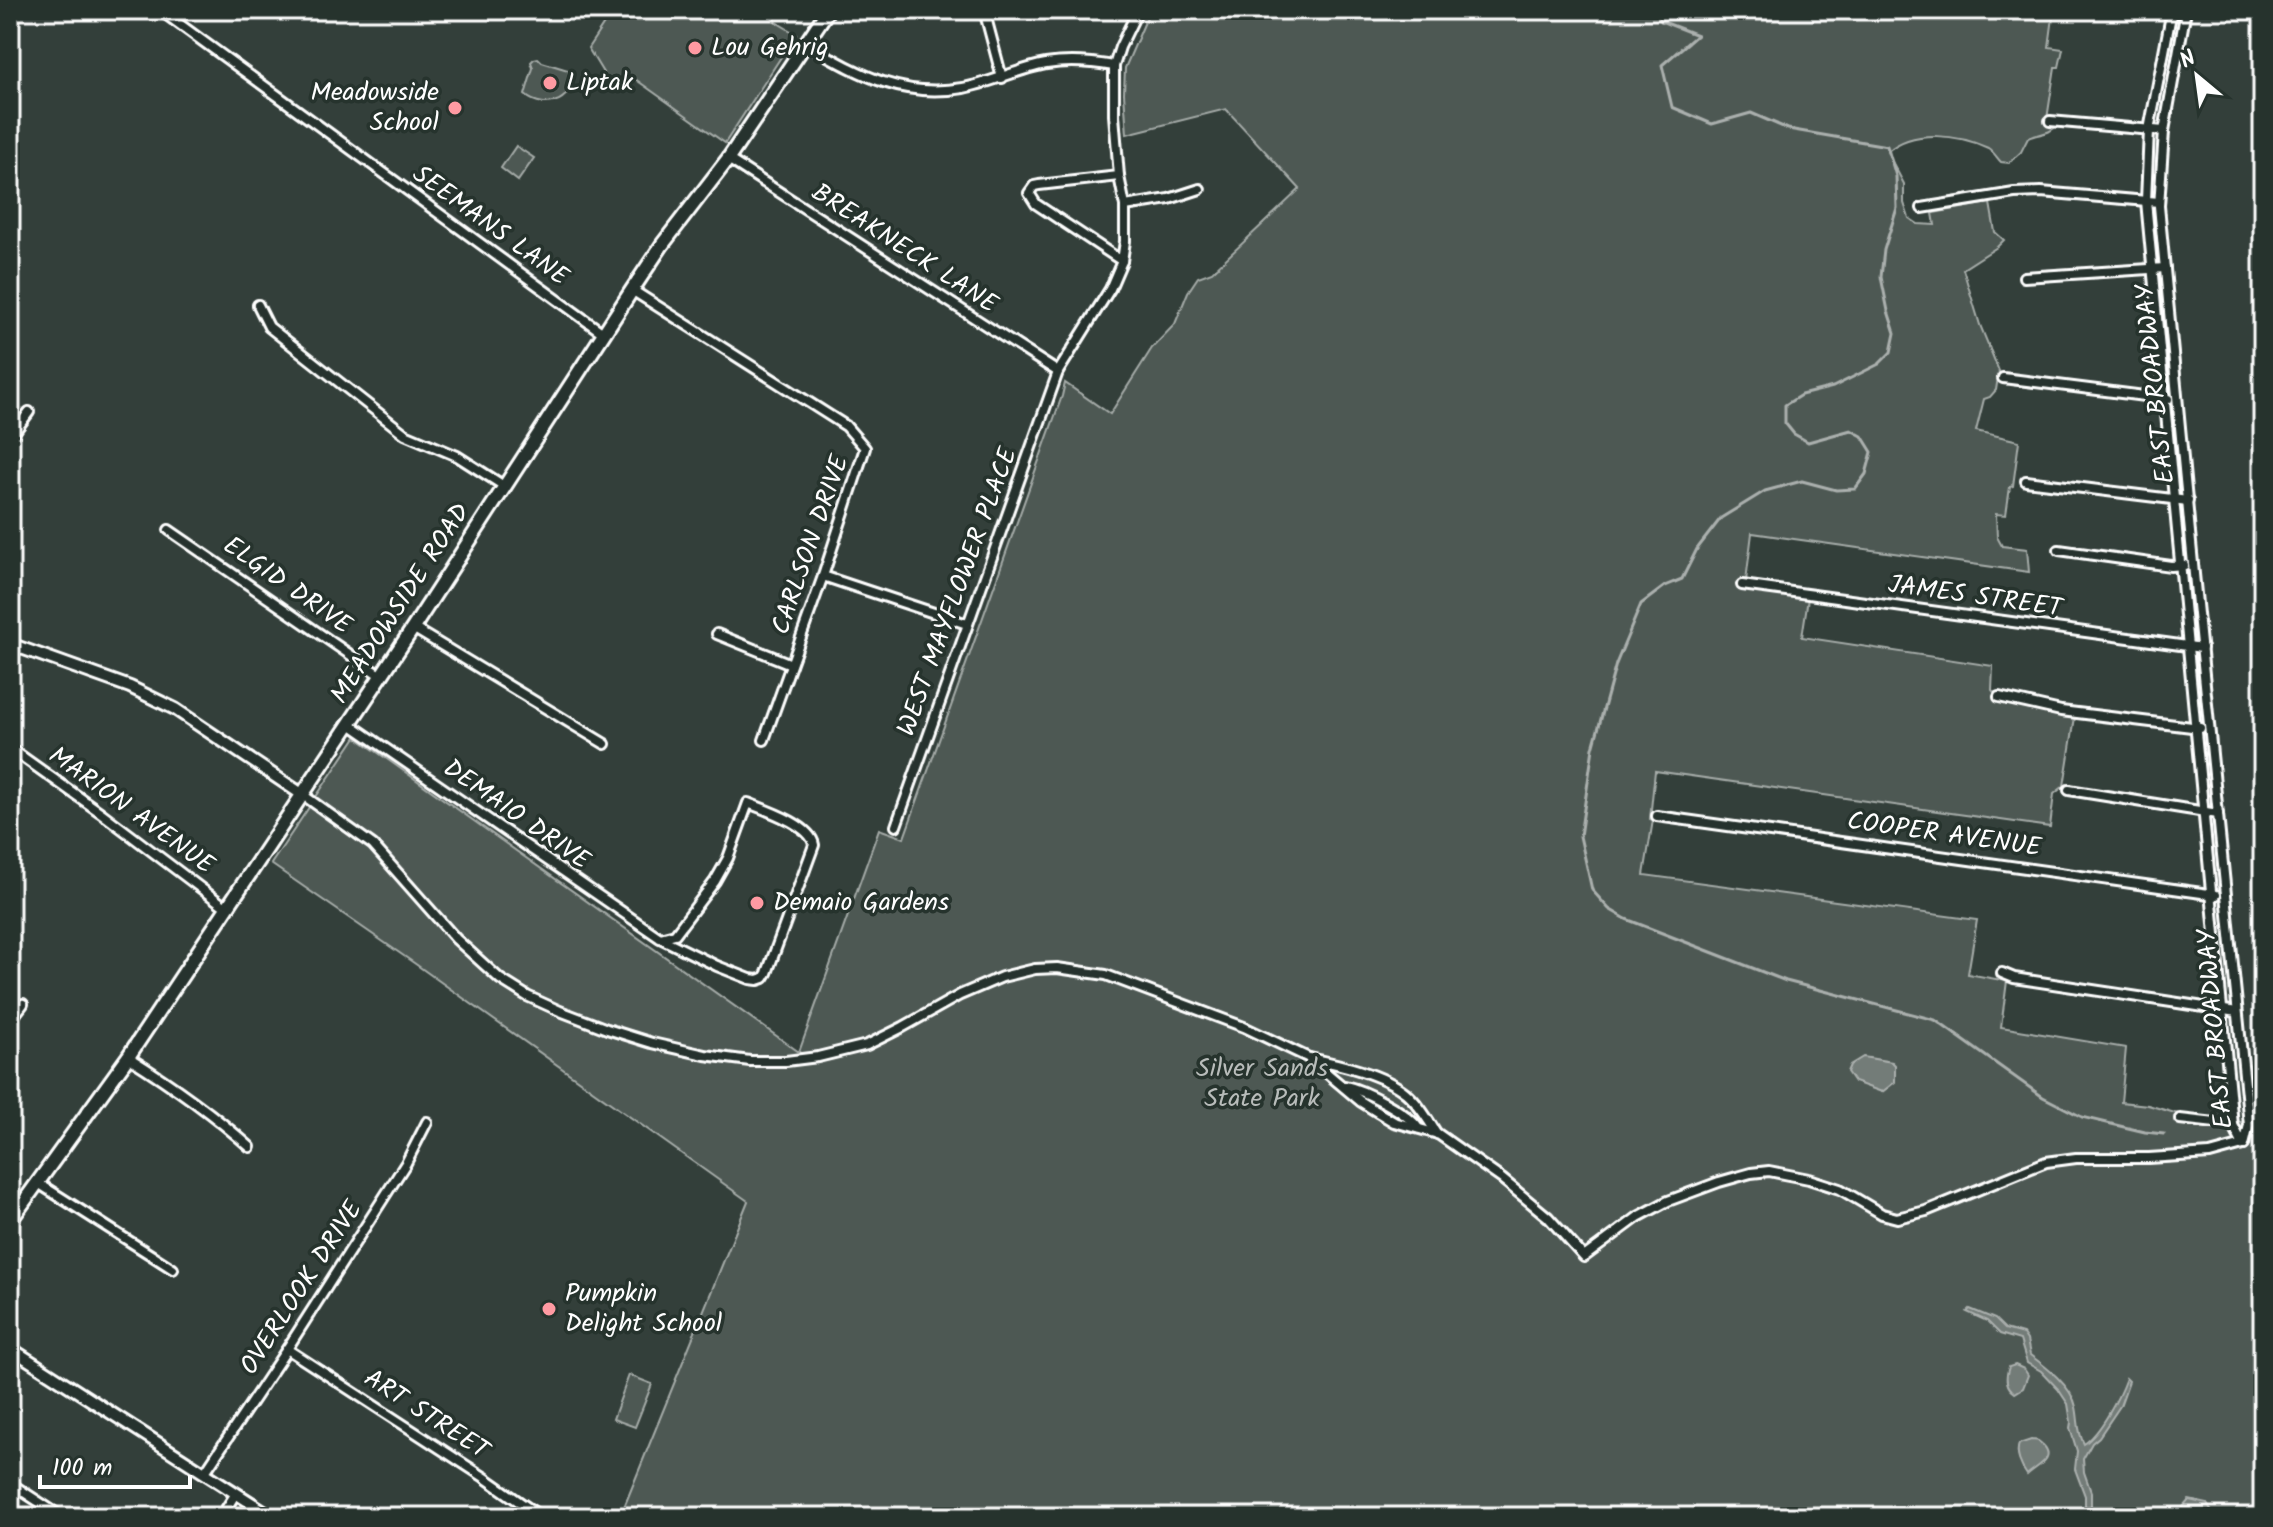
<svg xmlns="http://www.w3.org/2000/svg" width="2273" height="1527" font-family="Kalam,sans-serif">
  <rect width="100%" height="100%" fill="#333f3a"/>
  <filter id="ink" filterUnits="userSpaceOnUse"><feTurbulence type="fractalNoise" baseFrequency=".0125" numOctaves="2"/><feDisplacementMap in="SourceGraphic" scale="16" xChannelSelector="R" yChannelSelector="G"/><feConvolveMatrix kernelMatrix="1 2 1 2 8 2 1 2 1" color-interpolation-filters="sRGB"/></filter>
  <g filter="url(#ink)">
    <g fill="#4d5853" stroke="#a6aca9" stroke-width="2">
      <path d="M613 10H766L776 22 796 34 725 143 628 74 613 89 588 48Z"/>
      <path d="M1150 10H2054L2049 47 2063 49 2059 67H2055L2047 119 2057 125C2050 135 2038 133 2028 138L2021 152 2009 163 2001 162C1997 158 1993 151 1988 148 1960 135 1913 128 1887 152L1904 184V203L1909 218 1918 224 1935 225 1933 213 1990 203 1995 232 2004 240 1997 247 1963 269 1980 325 1999 371 1996 390 1990 397 1984 399 1976 431 2019 441 2013 486 2010 487 2006 515 1996 514 1997 537 2002 546 2027 549 2029 572 1752 533 1745 589 1808 598 1802 637 1993 666 1992 690 2002 702 2075 717 2064 786 2054 794 2050 827 1655 771 1650 819 1653 820 1644 875 1977 920 1968 974 2007 981 2001 1027 2126 1048 2121 1102 2148 1105 2175 1113 2263 1125V1517H620L748 1201 414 963 271 864 356 737 799 1052 879 829 904 838 1062 396 1065 383 1110 414 1152 348 1175 324 1188 292 1198 277 1212 272 1300 189 1226 109 1127 134 1124 93 1125 68Z"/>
      <path d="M538 58 542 62 568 70C580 99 546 113 525 95L533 68 531 62 534 59Z"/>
      <path d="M516 146 534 158 518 181 501 168Z"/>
      <path d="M629 1375 652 1384 635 1427 613 1419Z"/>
    </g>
    <g fill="#737b78" stroke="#abb0ae" stroke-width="2">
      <path d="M1863 1057 1892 1062 1895 1065V1082L1882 1092 1854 1082 1847 1072 1850 1065Z"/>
      <path d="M1970 1309 1995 1319 2005 1329 2023 1334 2027 1340 2030 1355C2045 1366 2072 1386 2076 1407 2079 1421 2077 1431 2084 1444 2101 1433 2119 1397 2126 1378L2129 1381 2120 1406 2099 1437 2092 1443 2083 1459 2084 1472 2091 1492V1506L2098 1517H2089L2085 1507V1496L2075 1469 2077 1451 2070 1428 2071 1422 2068 1404 2058 1389 2041 1371 2027 1363 2020 1340 2000 1334 1987 1321 1967 1312Z"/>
      <path d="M2015 1365 2024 1369 2028 1375 2023 1388 2015 1393C2005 1386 2005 1377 2009 1367Z"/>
      <path d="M2031 1440C2040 1441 2037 1440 2043 1445 2057 1459 2036 1466 2027 1475 2021 1467 2015 1454 2019 1444Z"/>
      <path d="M2189 1500 2207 1504 2215 1517H2182L2183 1507Z"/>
    </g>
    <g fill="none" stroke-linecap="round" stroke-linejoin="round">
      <path stroke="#abb0ae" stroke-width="3" d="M1657 10 1661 21 1697 35 1662 65 1672 107 1712 124 1751 113 1788 129 1887 146 1896 176 1897 208 1884 250 1881 277 1888 311 1895 333 1891 352 1879 364 1833 387 1801 395 1785 405V423L1794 434 1808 442 1851 430 1862 436 1872 452 1866 474 1855 489 1836 490 1802 481 1765 491 1721 518 1697 549 1682 579 1665 586 1641 604 1616 664 1593 748 1580 836 1592 890 1609 909 1626 919 1786 981 1935 1020 2043 1097 2082 1117 2145 1132 2164 1134"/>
      <defs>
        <g id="minor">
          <path d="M160 10 603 333"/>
          <path d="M984 10 1002 78"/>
          <path d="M2157 10 2176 13"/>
          <path d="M2172 10 2149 130 2146 201 2233 1125 2243 1145"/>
          <path d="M2186 10 2164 131 2159 206 2193 564 2249 1125 2244 1145"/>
          <path d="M806 44C858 73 900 99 963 88 991 83 1018 69 1046 64 1069 60 1092 62 1114 66"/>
          <path d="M2050 121 2164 131"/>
          <path d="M728 159 1058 372"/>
          <path d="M1119 176 1039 185 1034 186 1029 193 1036 204 1122 261"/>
          <path d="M1125 206 1169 199 1200 189"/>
          <path d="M1922 208 2014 193 2041 192 2159 202"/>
          <path d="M2024 277 2165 268"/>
          <path d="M632 290 846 426 865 448 823 576 764 740"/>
          <path d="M258 305 269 327 405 434 457 456 504 486"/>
          <path d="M2003 378 2168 399"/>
          <path d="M10 438 29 412"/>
          <path d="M2026 481 2188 501"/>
          <path d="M169 530 381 676"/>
          <path d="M2059 550 2171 566 2184 565"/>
          <path d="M823 576 967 624"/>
          <path d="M1742 585 2202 648"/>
          <path d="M413 628 605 744"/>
          <path d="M717 634 791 664"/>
          <path d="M1999 697 2061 711 2200 728"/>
          <path d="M350 724 660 938 717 966 750 979 758 980 764 978 767 973 814 845C811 825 766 810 748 803L728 858 715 881 675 934 660 938"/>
          <path d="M10 748 100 812 227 908"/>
          <path d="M2069 790 2218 814"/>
          <path d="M303 795 373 845 456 939 500 979 527 996 560 1011 607 1029 652 1043 705 1055 750 1061H786L818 1057 867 1045 903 1027 960 995 1002 977 1035 969 1057 968 1106 975 1244 1027 1309 1058 1360 1101 1379 1113 1394 1122 1438 1134 1502 1179 1548 1217 1584 1257 1638 1217 1668 1201 1719 1182 1751 1173 1769 1171 1809 1179 1840 1189 1882 1214 1897 1218 1926 1211 2046 1162 2076 1158H2149L2210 1154 2243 1145"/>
          <path d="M1657 816 2216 895"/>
          <path d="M896 826 1058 372 1110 289 1122 261 1125 241V206L1119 176 1114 115V66L1120 47 1138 10"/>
          <path d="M2002 973 2014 978 2237 1012"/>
          <path d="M10 1021 23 1004"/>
          <path d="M128 1057C171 1084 212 1113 250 1147"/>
          <path d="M1310 1058C1339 1064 1383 1074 1406 1093 1419 1104 1428 1120 1437 1134"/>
          <path d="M1345 1086C1364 1090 1407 1112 1418 1128"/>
          <path d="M2180 1119 2233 1125"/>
          <path d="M38 1183 173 1269"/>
          <path d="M287 1349 484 1477 541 1517"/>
          <path d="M205 1472 287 1349 406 1163 427 1122"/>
          <path d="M10 1483 62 1517"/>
          <path d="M221 1517 236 1493"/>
        </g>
        <g id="tertiary">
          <path d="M10 644 130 687 175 709 303 795"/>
          <path d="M10 1348 273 1517"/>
        </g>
        <path id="secondary" d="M10 1221 128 1057 413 628 632 290 662 245 728 159 828 10"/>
      </defs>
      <use href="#minor" stroke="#fff" stroke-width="14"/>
      <use href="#tertiary" stroke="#fff" stroke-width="16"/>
      <use href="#secondary" stroke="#fff" stroke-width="18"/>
      <use href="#minor" stroke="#26332d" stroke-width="8"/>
      <use href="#tertiary" stroke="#26332d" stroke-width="10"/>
      <use href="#secondary" stroke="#26332d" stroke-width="12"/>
    </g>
  </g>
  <g fill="#ff9aa2" stroke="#26332d" stroke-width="3">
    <circle cx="695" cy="48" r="8"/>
    <circle cx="550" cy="83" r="8"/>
    <circle cx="455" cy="108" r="8"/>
    <circle cx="757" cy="903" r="8"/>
    <circle cx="549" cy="1309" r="8"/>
  </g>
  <g text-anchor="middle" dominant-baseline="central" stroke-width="7" stroke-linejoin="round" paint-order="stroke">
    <g font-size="26" fill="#fff" stroke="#26332d" text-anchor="start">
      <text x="711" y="48">Lou Gehrig</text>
      <text x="566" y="83">Liptak</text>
      <text x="439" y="93" text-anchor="end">Meadowside<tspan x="439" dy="30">School</tspan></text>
      <text x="773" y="903">Demaio Gardens</text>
      <text x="565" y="1294">Pumpkin<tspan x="565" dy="30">Delight School</tspan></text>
    </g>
    <g font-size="26" fill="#fff" stroke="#26332d">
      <text transform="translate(490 226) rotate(36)">SEEMANS LANE</text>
      <text transform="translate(904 249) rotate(33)">BREAKNECK LANE</text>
      <text transform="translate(2156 384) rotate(-96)">EAST BROADWAY</text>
      <text transform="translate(811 545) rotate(-71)">CARLSON DRIVE</text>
      <text transform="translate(287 586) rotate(35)">ELGID DRIVE</text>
      <text transform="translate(958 592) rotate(-70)">WEST MAYFLOWER PLACE</text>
      <text transform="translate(1975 597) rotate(8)">JAMES STREET</text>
      <text transform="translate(401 604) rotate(-57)">MEADOWSIDE ROAD</text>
      <text transform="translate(131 811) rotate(36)">MARION AVENUE</text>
      <text transform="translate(516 815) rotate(35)">DEMAIO DRIVE</text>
      <text transform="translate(1944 835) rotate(8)">COOPER AVENUE</text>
      <text transform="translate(2216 1029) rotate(-95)">EAST BROADWAY</text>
      <text transform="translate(302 1288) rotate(-57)">OVERLOOK DRIVE</text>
      <text transform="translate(426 1415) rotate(33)">ART STREET</text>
    </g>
    <g font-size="26" fill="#b8bcba" stroke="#26332d">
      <text x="1262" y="1069">Silver Sands<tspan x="1262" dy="30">State Park</tspan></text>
    </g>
  </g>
  <rect width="2273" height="1527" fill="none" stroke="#26332d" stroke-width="40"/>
  <rect x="20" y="20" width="2233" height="1487" fill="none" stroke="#fff" stroke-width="3" filter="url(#ink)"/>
  <g transform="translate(2197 76) rotate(331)" stroke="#26332d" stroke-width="6" paint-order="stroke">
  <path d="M0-6L14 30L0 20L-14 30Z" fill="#ffffff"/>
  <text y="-12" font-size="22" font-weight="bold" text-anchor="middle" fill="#ffffff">N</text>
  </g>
  <path d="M40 1475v12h150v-12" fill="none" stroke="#ffffff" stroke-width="4"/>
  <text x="52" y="1475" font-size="24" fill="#ffffff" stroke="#26332d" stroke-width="6" paint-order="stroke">100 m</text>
</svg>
